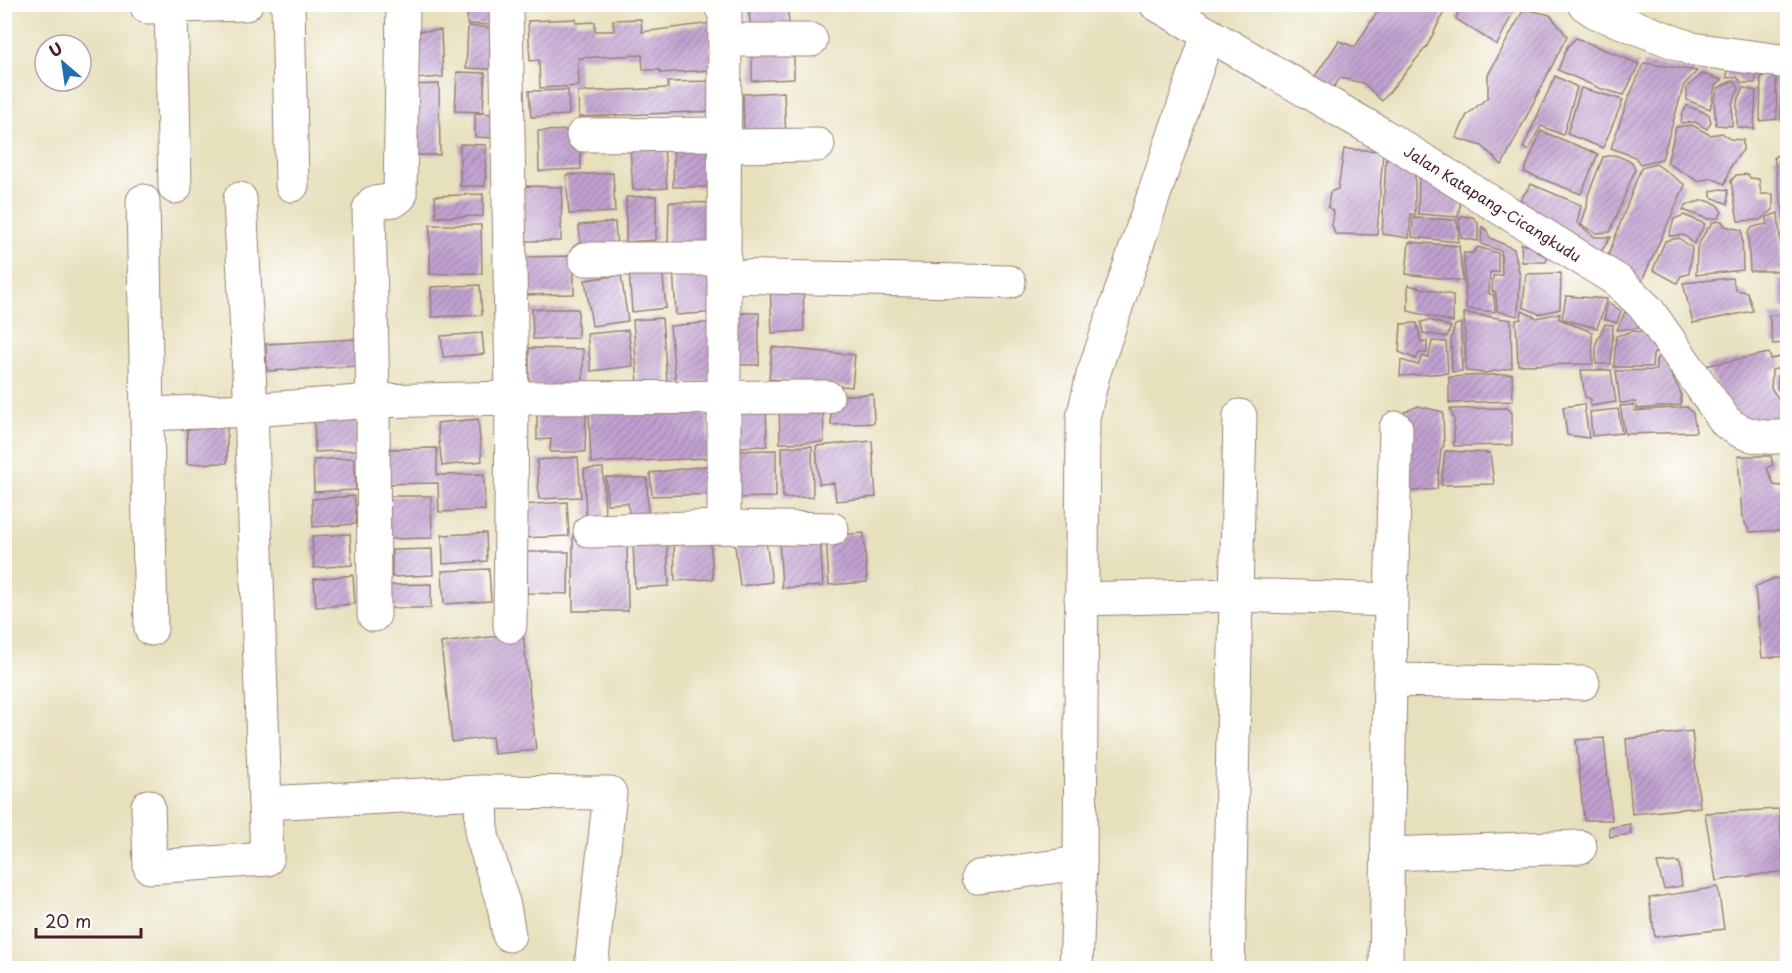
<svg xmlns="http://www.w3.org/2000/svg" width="1792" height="973" font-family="'Playpen Sans',sans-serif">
  <defs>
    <pattern id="building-hatch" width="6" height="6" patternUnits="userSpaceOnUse" patternTransform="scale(1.5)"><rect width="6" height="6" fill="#c1a1d0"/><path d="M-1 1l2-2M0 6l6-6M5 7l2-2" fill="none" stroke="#9f83a9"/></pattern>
  </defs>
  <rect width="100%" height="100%" fill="#fff"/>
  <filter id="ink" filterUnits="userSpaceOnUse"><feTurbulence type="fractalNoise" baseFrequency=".0167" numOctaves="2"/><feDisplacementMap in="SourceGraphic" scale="12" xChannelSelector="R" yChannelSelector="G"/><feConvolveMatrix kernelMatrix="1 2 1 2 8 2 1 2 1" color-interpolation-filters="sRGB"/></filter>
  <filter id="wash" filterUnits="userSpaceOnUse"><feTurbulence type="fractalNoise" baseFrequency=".008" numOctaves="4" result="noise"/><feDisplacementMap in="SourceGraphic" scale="24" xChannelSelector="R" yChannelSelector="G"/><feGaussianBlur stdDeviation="1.35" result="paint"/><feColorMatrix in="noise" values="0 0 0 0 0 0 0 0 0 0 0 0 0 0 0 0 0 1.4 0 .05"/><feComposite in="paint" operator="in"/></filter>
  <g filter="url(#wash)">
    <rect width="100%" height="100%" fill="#e7e0bd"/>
    <g id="blocks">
      <g fill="url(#building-hatch)">
        <path d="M468 4H494V25L467 24Z"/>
        <path d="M748 4H787L790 33 752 36Z"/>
        <path d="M1382 4H1448L1427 46 1382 101 1363 83 1340 78 1331 91 1313 79 1339 41 1355 47Z"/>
        <path d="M1460 4H1517L1497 45 1456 19Z"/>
        <path d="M1524 9 1550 15 1567 36 1502 165 1482 146 1456 138 1467 115 1488 97V75Z"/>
        <path d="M576 19V23L595 22V31H614L613 20 641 19 642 32 711 23 712 70 660 73V70H643L642 55 578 58 579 86 540 88 539 60 530 61 528 21Z"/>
        <path d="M468 26 492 28 490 69 466 68Z"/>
        <path d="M441 30 443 77 411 79 409 32Z"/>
        <path d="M1576 38 1639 64 1624 95 1599 88 1558 70 1567 47Z"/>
        <path d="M752 46H794V79L752 81Z"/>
        <path d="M1644 63 1697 71 1684 85 1662 159 1640 164 1635 157 1611 148 1628 99Z"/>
        <path d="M1727 69H1758L1755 83H1742L1737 77 1727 78Z"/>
        <path d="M457 72 485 73 483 112 455 111Z"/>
        <path d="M1702 74 1722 80 1715 86 1710 109 1687 100V87Z"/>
        <path d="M1770 75 1776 79 1777 119 1760 121 1761 77Z"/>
        <path d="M1555 76 1577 87 1563 135 1541 126 1528 150 1523 148Z"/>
        <path d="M1781 76 1788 77V120H1780Z"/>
        <path d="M1734 80 1739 89 1732 104V126L1716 125 1714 100 1718 88Z"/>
        <path d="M715 81 716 111 579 117 578 92 668 88V82Z"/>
        <path d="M439 84 440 155H410L409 85Z"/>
        <path d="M1581 88 1623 100 1603 148 1567 134Z"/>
        <path d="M1744 88 1756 91 1754 129 1737 127V102Z"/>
        <path d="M568 90 569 115 531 117 529 91Z"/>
        <path d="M784 92 786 138 744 140 743 94Z"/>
        <path d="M1687 106 1709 114 1711 122 1707 129 1695 122 1681 123 1682 114Z"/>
        <path d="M475 113 496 114V138L475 137Z"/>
        <path d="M1692 125 1710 135 1722 133 1730 139 1743 140V150L1732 164 1725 184 1711 178 1698 181 1667 163 1676 127Z"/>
        <path d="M580 130 581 169 539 171 538 131Z"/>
        <path d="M1541 131 1598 154 1581 194 1524 172Z"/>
        <path d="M460 144 486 145 485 186H460Z"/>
        <path d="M674 145 712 146V187H673Z"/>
        <path d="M664 146 667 188 633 190 630 148Z"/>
        <path d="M1344 149 1383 151 1377 235 1335 234 1332 225 1334 212 1328 207 1330 192 1338 189Z"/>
        <path d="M1788 150V231H1786L1774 157Z"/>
        <path d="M1615 155 1632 162 1635 170 1610 232 1596 233 1581 225 1587 207 1588 195 1603 157Z"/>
        <path d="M1386 158 1415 172V215L1411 214 1409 238 1382 234Z"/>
        <path d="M1656 164 1685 185 1641 283 1607 259 1641 168Z"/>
        <path d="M613 173 615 212 569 214 566 175Z"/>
        <path d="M1419 174 1461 200 1458 217 1418 214Z"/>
        <path d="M1748 174 1750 178 1759 179 1761 194H1773V210L1760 220 1738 221 1731 181 1736 175Z"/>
        <path d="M1531 184 1581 205 1577 223 1595 237H1611L1598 256 1520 200Z"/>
        <path d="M523 186 562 187 561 241H522Z"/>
        <path d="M1721 189 1728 190V204L1711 197V191Z"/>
        <path d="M483 194V216L436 217 435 196Z"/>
        <path d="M656 196V240L626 242V197Z"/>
        <path d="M1704 200 1717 204 1722 212 1718 218 1708 219 1683 210 1686 205Z"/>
        <path d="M669 202 714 203 713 244 668 243Z"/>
        <path d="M1778 213 1783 271H1750L1748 232 1753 227 1767 224V217Z"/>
        <path d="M1684 215 1705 224 1694 244 1684 235 1669 236 1674 219Z"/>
        <path d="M1462 216 1473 217 1478 223V241L1461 238 1459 220Z"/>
        <path d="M1413 218 1456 220 1459 230 1458 242 1412 237Z"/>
        <path d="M1722 221 1725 226 1742 230 1743 270 1696 275 1697 248 1704 234 1713 222Z"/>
        <path d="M615 222 617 251 581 254 579 225Z"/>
        <path d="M430 225H481L482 273 430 274Z"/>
        <path d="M1482 227 1486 229 1490 238 1514 249 1520 276 1518 316 1497 311 1496 293 1492 291 1493 276 1502 275 1501 251 1481 244Z"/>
        <path d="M1679 238 1692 248 1689 274 1681 276 1677 283 1653 270 1665 241Z"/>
        <path d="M1409 242 1459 246 1463 281 1406 274Z"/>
        <path d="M1521 244 1535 247 1537 252 1548 257 1546 262H1522Z"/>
        <path d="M1478 247 1498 253V272H1490L1489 294 1494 295 1495 312 1466 309 1464 253H1473Z"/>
        <path d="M574 256V294L522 295 521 257Z"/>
        <path d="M714 265 717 312 676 315 673 269Z"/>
        <path d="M662 268 666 308 632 312 629 271Z"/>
        <path d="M1561 273 1560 309 1539 314 1523 307 1526 274Z"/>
        <path d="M621 275 628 321 592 326 585 280Z"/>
        <path d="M1732 278 1736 290 1747 292 1753 311 1693 323 1683 283Z"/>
        <path d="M1788 278V310L1782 308 1778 280Z"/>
        <path d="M803 283 804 331 772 333 770 285Z"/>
        <path d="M480 285 482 315 432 317 431 287Z"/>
        <path d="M1408 285 1453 295V322L1408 311Z"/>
        <path d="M1566 296 1607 299 1597 328 1562 319Z"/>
        <path d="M1608 302 1621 311 1617 323 1604 319Z"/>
        <path d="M532 309H578V338L533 339Z"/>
        <path d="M1522 311 1537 318 1560 313 1559 319 1592 332 1593 364 1518 365 1516 324V320L1521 319Z"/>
        <path d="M1625 312 1640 322 1639 328 1617 330Z"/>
        <rect x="735" y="313" width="24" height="52"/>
        <path d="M1464 313 1511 320 1512 368 1485 373 1466 371Z"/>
        <path d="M1769 315H1785L1788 343 1773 344Z"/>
        <path d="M662 318 667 382 638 384 633 320Z"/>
        <path d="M1430 320 1451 327 1447 337 1423 333 1421 322Z"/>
        <path d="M714 322 720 381 676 385 670 326Z"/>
        <path d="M1417 323 1421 342 1427 341V353H1419L1416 359 1399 352 1401 324Z"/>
        <path d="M1461 323 1462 371 1452 372 1451 338 1455 325Z"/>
        <path d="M1605 324 1613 325 1611 364H1596V343Z"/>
        <path d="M628 330 633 366 591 371 587 334Z"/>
        <path d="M1633 331 1652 333 1660 347 1653 355 1652 367H1614L1616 336Z"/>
        <path d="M482 333 484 354 443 357 441 336Z"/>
        <path d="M357 339 358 366 267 371 266 344Z"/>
        <path d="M1432 341 1446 342 1448 373 1400 376 1401 360 1418 365 1422 357H1429Z"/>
        <path d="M772 347 855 355 852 387 769 379Z"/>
        <path d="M529 348 583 349V387L529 386Z"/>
        <path d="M1769 353 1771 359 1780 357 1781 368 1772 370 1771 388 1785 408 1787 422 1740 423 1705 366Z"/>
        <path d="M1660 354 1681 393V405L1637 409 1636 402 1620 403 1616 371 1656 370V360Z"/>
        <path d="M1581 370H1611L1616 402 1590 406 1591 399 1585 397Z"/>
        <path d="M1512 374 1513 401 1449 403V377Z"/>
        <path d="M1788 374V401L1777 388 1778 375Z"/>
        <path d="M873 394 874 423 831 425V396Z"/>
        <path d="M823 401 824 442 780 443 779 402Z"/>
        <path d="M766 402 767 446 736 447 735 403Z"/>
        <path d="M1584 404 1589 438 1567 435 1563 407Z"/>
        <path d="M1634 405V411L1687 407 1693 413 1696 432 1625 434 1620 406Z"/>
        <path d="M1418 406 1443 412 1444 446 1441 449 1437 489 1403 492 1402 413Z"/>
        <path d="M1508 408 1512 413V445L1454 446V420L1450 409Z"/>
        <path d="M356 409 357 450 315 452 314 411Z"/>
        <path d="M1618 409 1622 433 1592 436 1590 412Z"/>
        <path d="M537 412 586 413 585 452H550L551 439 537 440Z"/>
        <path d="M589 412 707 413 709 458 591 463Z"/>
        <path d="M478 419 482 461 442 466 437 423Z"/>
        <path d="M187 422H227V463L187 464Z"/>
        <path d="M872 441 876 497 836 501 834 483 819 484 816 446Z"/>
        <path d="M812 446 813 497 783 498 782 447Z"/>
        <path d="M437 448V475L484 474 485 510 439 512 438 483 383 484V449Z"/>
        <path d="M776 450V497L732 498 731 451Z"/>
        <path d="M1445 451 1490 453 1494 484 1441 485Z"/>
        <path d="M1738 456H1771L1773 465 1767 468 1774 485 1788 487 1784 530 1750 532 1742 517Z"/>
        <path d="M578 457 581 497 539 499 537 460Z"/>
        <path d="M354 458 356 490 314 492 313 460Z"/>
        <path d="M712 465 714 494 652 496 650 473Z"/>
        <path d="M603 468 605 516 586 517 584 469Z"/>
        <path d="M606 477 647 478 648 514H629L628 503 607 504Z"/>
        <path d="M354 496 356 524 313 527 312 499Z"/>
        <path d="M387 496H431L432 538 387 539Z"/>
        <path d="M567 502 569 536 521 538 520 505Z"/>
        <path d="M486 533 487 561 443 564 442 535Z"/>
        <path d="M864 533 867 582 829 585 826 536Z"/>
        <path d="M350 534 352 565 314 568 312 536Z"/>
        <path d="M765 534 772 582 740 586 734 538Z"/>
        <path d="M820 534 823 586 782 588 779 537Z"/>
        <path d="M573 535H627L628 611H573Z"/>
        <path d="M710 537 713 579 675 581 674 540Z"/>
        <path d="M667 541 669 586 635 588 633 542Z"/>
        <path d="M432 549 433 575 392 577V550Z"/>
        <path d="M527 552H569L568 594 527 593Z"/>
        <path d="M489 569 491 601 444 604 442 571Z"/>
        <path d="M353 575 355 604 316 607 314 579Z"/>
        <path d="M1774 578 1788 581V656L1762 658 1755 587Z"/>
        <path d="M431 584V608H387V585Z"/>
        <path d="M523 633 536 750 494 754 492 737 452 742 441 643Z"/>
        <path d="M1692 731 1700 807 1632 814 1626 739Z"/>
        <path d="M1604 738 1612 820H1584L1576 740Z"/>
        <path d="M1779 809 1784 871 1716 881 1705 813Z"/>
        <path d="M1630 824 1631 834 1610 837 1609 828Z"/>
        <path d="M1679 862 1682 886 1664 889 1657 863Z"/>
        <path d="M1718 887 1724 929 1655 937 1649 898Z"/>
      </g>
    </g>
  </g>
  <g filter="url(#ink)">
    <use href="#blocks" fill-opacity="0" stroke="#988074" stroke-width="1.5"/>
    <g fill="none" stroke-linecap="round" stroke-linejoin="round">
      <defs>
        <g id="minor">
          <path d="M147 4V7L246 4"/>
          <path d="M288 4 292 185"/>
          <path d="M403 4 400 196 395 200 373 203 369 209 373 401 512 398 827 397"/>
          <path d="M506 4 512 398 510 626"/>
          <path d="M720 4 725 14 724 259"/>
          <path d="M1156 4 1381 134 1618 281 1647 309 1726 422C1745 437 1764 439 1788 436"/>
          <path d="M1584 4 1596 12 1692 49 1788 62"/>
          <path d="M171 7 175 187"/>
          <path d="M725 40H811"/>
          <path d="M583 135 725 134"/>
          <path d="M725 146 818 145"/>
          <path d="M143 201 151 629"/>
          <path d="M585 259H724V527"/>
          <path d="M724 276 1009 282"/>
          <path d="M147 414 251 410 240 199"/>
          <path d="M590 531 724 527 832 529"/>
          <path d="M1081 599 1236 595 1391 600 1396 428"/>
          <path d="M374 615 373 401 251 410 265 803 481 792 610 793 591 968"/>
          <path d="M1390 680 1583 683"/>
          <path d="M481 792 482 836 504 906 509 935"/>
          <path d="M148 806 150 867 267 859 265 803"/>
          <path d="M1389 854 1580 847"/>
          <path d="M978 877 1080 863"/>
          <path d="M1076 968 1080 863 1083 418 1093 375 1208 35"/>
          <path d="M1228 968 1240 416"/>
          <path d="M1386 968 1391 600"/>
        </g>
      </defs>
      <use href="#minor" stroke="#988074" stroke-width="35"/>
      <use href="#minor" stroke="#fff" stroke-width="33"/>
    </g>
  </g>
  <g text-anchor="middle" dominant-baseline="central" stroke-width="6" stroke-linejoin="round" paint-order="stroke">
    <g font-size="15" fill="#4a1f2b" stroke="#fff">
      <text transform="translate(1493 203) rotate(32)">Jalan Katapang-Cicangkudu</text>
    </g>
  </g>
  <rect width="1792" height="973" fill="none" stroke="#fff" stroke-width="24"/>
  <g transform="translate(63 63) rotate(331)"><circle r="28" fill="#ffffff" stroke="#b7a5aa" stroke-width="1.5"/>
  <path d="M0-4.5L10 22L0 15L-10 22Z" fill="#1f6fb2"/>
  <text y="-9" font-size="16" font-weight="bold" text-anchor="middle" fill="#4a1f2b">U</text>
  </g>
  <path d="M36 928v9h105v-9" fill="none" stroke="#4a1f2b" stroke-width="3"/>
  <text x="45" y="928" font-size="18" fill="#4a1f2b" stroke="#ffffff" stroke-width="4.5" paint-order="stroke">20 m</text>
</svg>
